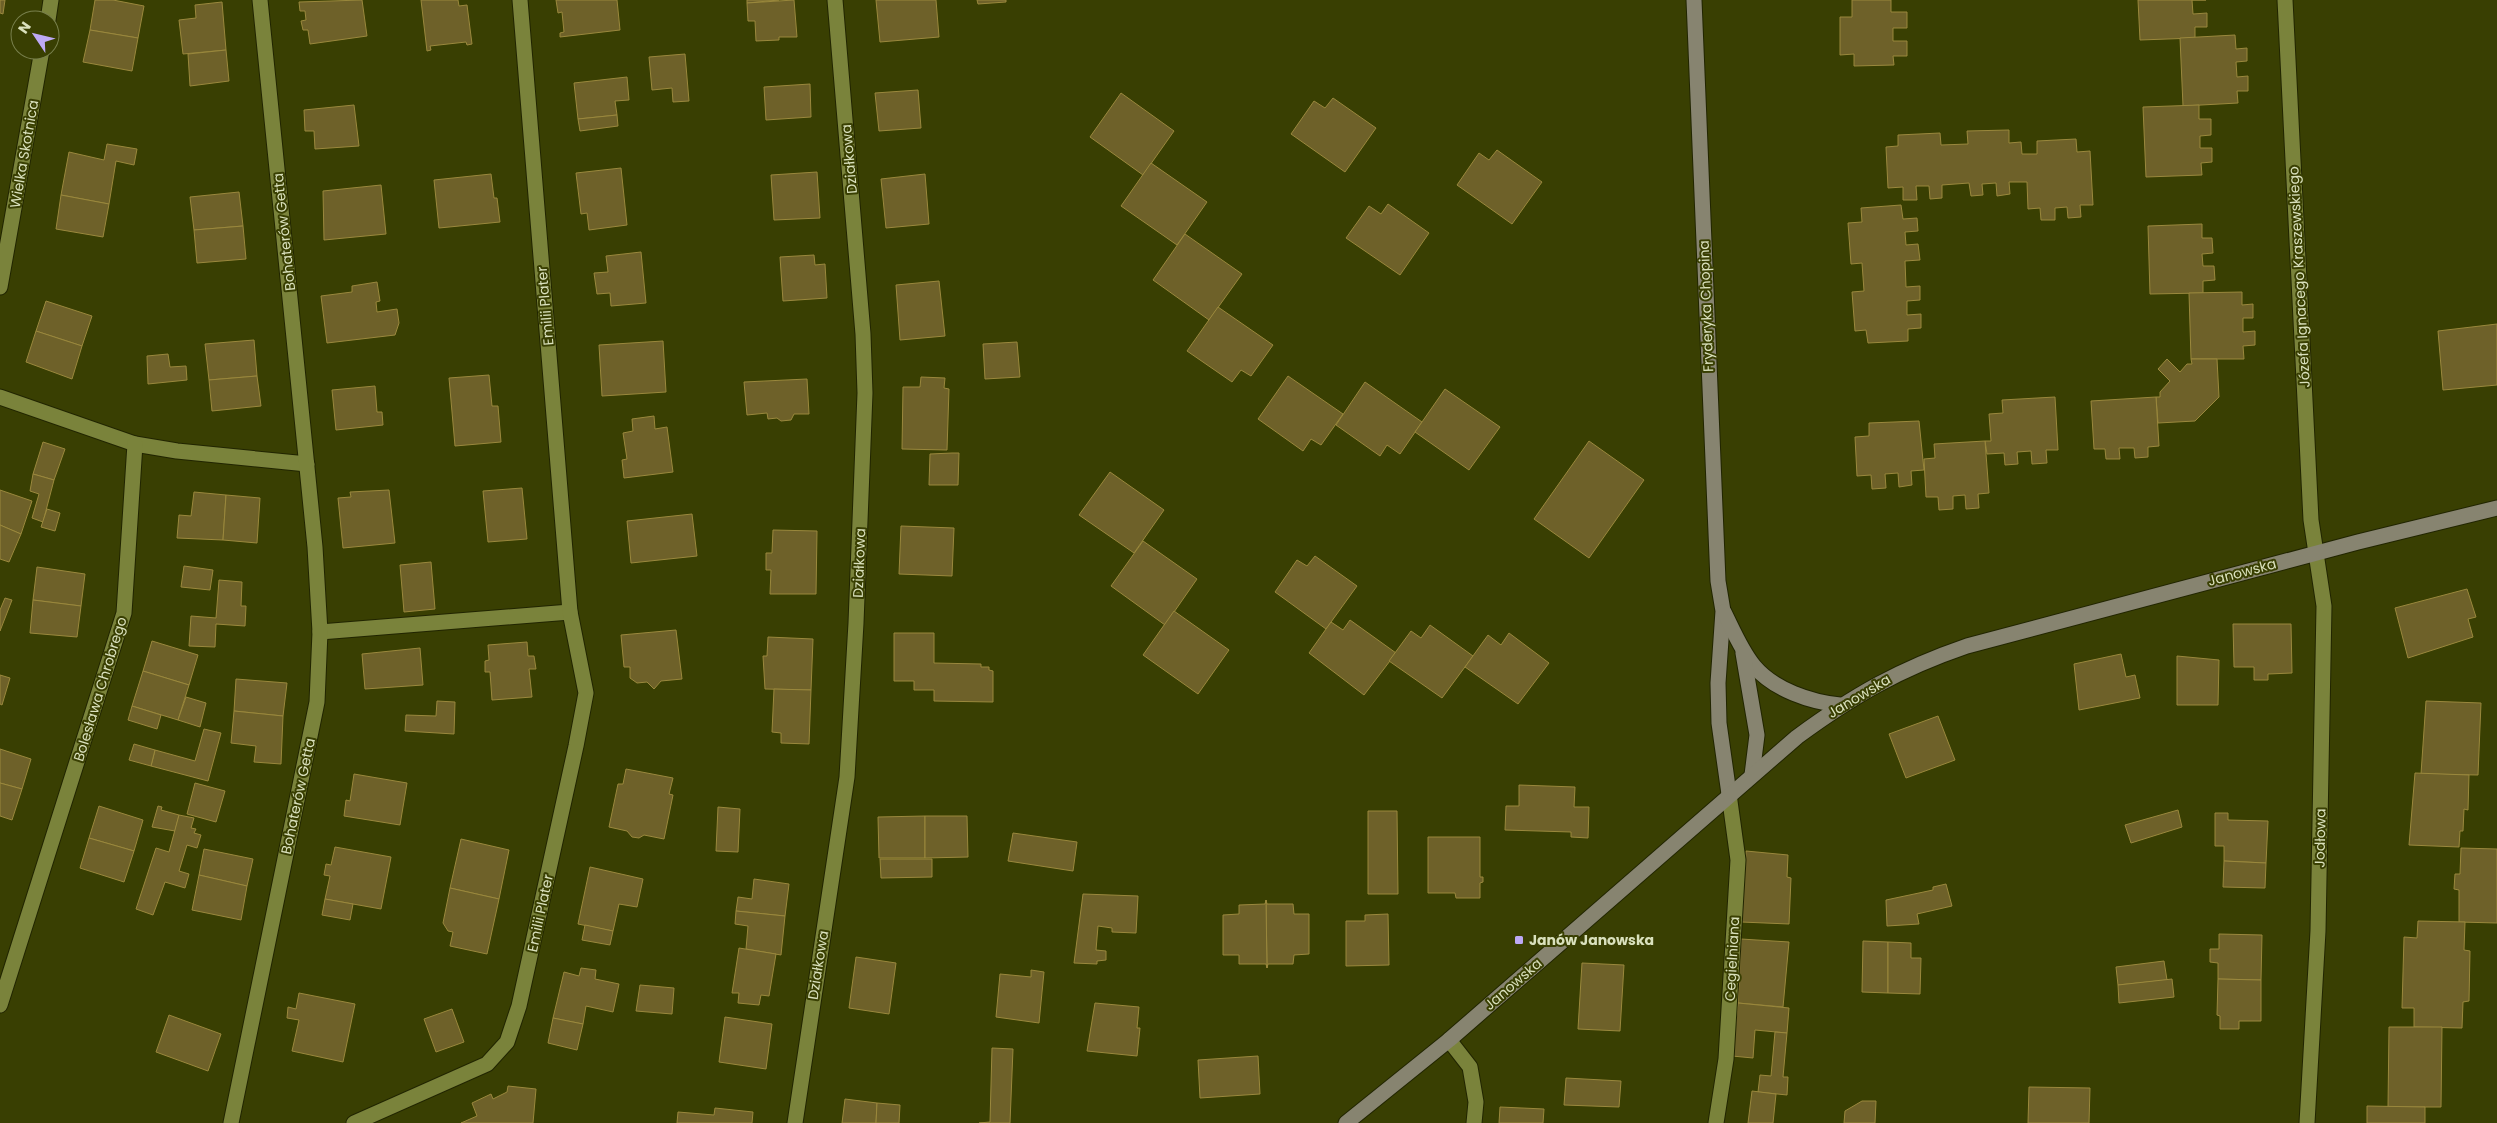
<svg xmlns="http://www.w3.org/2000/svg" width="2497" height="1123" font-family="Poppins,sans-serif">
  <rect width="100%" height="100%" fill="#393f02"/>
  <g fill="#6e6129" stroke="#9a883d">
    <path d="M0 0H5L3 14 0 13Z"/>
    <path d="M95 0H113L144 6 138 38 90 30Z"/>
    <path d="M362 0 367 36 310 44 308 30H303L301 21 306 20 305 11H300L299 2Z"/>
    <path d="M421 0H458L459 6 467 5 472 44 467 45 466 42 430 46 431 50 427 51Z"/>
    <path d="M556 0H617L620 30 560 37V33L564 32 562 12 558 13Z"/>
    <path d="M747 0H779L747 3Z"/>
    <path d="M794 0 797 37H779V40L756 41 755 21H748L747 3Z"/>
    <path d="M876 0H936L939 37 880 42Z"/>
    <path d="M977 0H1006V2L978 4Z"/>
    <path d="M1852 0H1891V12H1907V28H1893V41H1907V56H1893L1894 65 1854 66V54L1840 55V17H1852Z"/>
    <path d="M2138 0H2206H2192L2193 14 2207 13V27H2195V38L2140 40Z"/>
    <path d="M222 2 226 50 183 54 179 20 196 18 195 5Z"/>
    <path d="M90 30 138 38 132 71 83 62Z"/>
    <path d="M2235 35 2236 49 2247 48V61L2236 62 2237 77 2248 76V91H2237L2238 103 2183 106 2180 38Z"/>
    <path d="M226 50 229 81 190 86 188 54Z"/>
    <path d="M685 54 689 101 673 102 672 88 652 90 649 57Z"/>
    <path d="M627 77 629 100 615 101 617 115 578 119 574 83Z"/>
    <path d="M810 84 811 117 766 120 764 87Z"/>
    <path d="M918 90 921 128 879 131 875 93Z"/>
    <path d="M1121 93 1174 131 1143 175 1090 137Z"/>
    <path d="M1333 98 1376 128 1345 172 1291 134 1314 101 1325 108Z"/>
    <path d="M354 105 359 146 315 149 314 131H305L304 110Z"/>
    <path d="M2199 105V119H2211V135L2200 136V148H2212V162L2201 163 2202 175 2146 177 2143 107Z"/>
    <path d="M617 115 618 126 580 131 578 119Z"/>
    <path d="M2009 130V143L2021 142 2022 154H2037V141L2076 139 2077 152 2090 151 2093 205H2080L2081 217 2068 218 2067 207 2055 208V220H2041L2040 208 2028 209 2027 182H2009L2010 194 1997 196 1996 183 1982 184 1983 195 1971 196 1969 183 1942 185V198L1930 199 1929 186H1916L1917 200H1903V187L1888 188 1886 147 1898 146V135L1940 133 1941 145 1968 144 1967 131Z"/>
    <path d="M107 144 137 149 134 165 116 161 109 204 61 195 69 152 104 160Z"/>
    <path d="M1497 150 1542 182 1512 224 1457 185 1479 153 1489 160Z"/>
    <path d="M1151 163 1207 202 1177 245 1121 206Z"/>
    <path d="M621 168 627 225 589 230 587 213 581 214 576 173Z"/>
    <path d="M817 172 820 218 774 220 771 175Z"/>
    <path d="M491 174 494 198H497L500 222 439 228 434 180Z"/>
    <path d="M925 174 929 224 886 228 881 179Z"/>
    <path d="M381 185 386 234 324 240 323 191Z"/>
    <path d="M239 192 243 226 194 230 190 197Z"/>
    <path d="M61 195 109 204 103 237 56 229Z"/>
    <path d="M1388 204 1429 233 1400 275 1346 238 1369 206 1381 214Z"/>
    <path d="M1901 205 1903 219 1917 218 1918 231 1905 232 1906 245 1918 244 1920 260 1905 261 1906 287 1920 286V300L1907 301V315L1921 314V328L1908 329V341L1868 343 1866 330 1855 331 1852 292 1864 291 1862 263 1851 264 1848 223 1862 222 1861 208Z"/>
    <path d="M2202 224V238H2212L2213 253 2202 254 2203 266H2214L2215 280 2203 281V293L2150 294 2148 226Z"/>
    <path d="M243 226 246 259 197 263 194 230Z"/>
    <path d="M1185 234 1242 274 1209 320 1153 280Z"/>
    <path d="M641 252 646 303 611 306 610 293 597 294 594 273 608 272 606 256Z"/>
    <path d="M814 255 815 265 825 264 827 298 783 301 780 257Z"/>
    <path d="M939 281 945 336 900 340 896 285Z"/>
    <path d="M377 282 380 301 376 302 377 312 397 309 399 323 395 335 327 343 321 296 352 292V286Z"/>
    <path d="M2242 292V305L2253 304V318H2243V332L2255 331V345L2243 346 2244 359H2191L2189 293Z"/>
    <path d="M46 301 92 316 82 346 36 331Z"/>
    <path d="M1218 307 1273 345 1251 376 1241 370 1232 382 1187 351Z"/>
    <path d="M2497 324V385L2443 390 2438 331Z"/>
    <path d="M36 331 82 346 72 379 26 362Z"/>
    <path d="M254 340 257 376 209 380 205 344Z"/>
    <path d="M663 341 666 392 602 396 599 345Z"/>
    <path d="M1017 342 1020 377 985 379 983 344Z"/>
    <path d="M168 354 170 367 186 366 187 380 148 384 147 356Z"/>
    <path d="M2167 359 2180 372 2187 364H2192L2191 359H2217L2219 397 2195 421 2158 423 2156 397H2160V392L2170 381 2158 369Z"/>
    <path d="M489 375 492 406H498L501 442 455 446 449 378Z"/>
    <path d="M257 376 261 406 212 411 209 380Z"/>
    <path d="M1288 376 1343 414 1321 445 1311 439 1303 451 1258 419Z"/>
    <path d="M921 377 945 378 944 388 949 389 947 450 902 449 903 387H920Z"/>
    <path d="M807 379 809 414H794L791 420 781 421 777 418 768 419 767 413 747 415 744 382Z"/>
    <path d="M1365 382 1422 422 1400 454 1387 445 1380 456 1336 425Z"/>
    <path d="M375 386 377 412H382L383 425 336 430 332 390Z"/>
    <path d="M1445 389 1500 427 1469 470 1415 432Z"/>
    <path d="M2055 397 2058 450H2046L2047 463 2032 464 2031 451 2017 452 2018 464 2005 465 2004 453 1987 454 1985 441H1991L1989 414 2003 413 2002 400Z"/>
    <path d="M2156 397 2159 446 2148 447V457L2135 458 2134 448H2119L2120 459H2106L2105 449H2094L2091 401Z"/>
    <path d="M654 416 655 429 667 427 673 472 624 478 622 460 627 459 623 433 633 431 632 419Z"/>
    <path d="M1919 421 1924 470 1911 471 1912 485 1899 487 1898 473 1885 474 1886 488 1872 489 1871 475 1857 476 1855 437 1869 436V423Z"/>
    <path d="M1589 441 1644 480 1589 558 1534 519Z"/>
    <path d="M1985 441 1989 493 1978 494 1979 508 1966 509 1965 495 1953 496V509L1939 510 1938 497H1926L1924 459 1935 458 1934 444Z"/>
    <path d="M43 442 65 449 54 480 33 474Z"/>
    <path d="M952 453H959L958 485H929L930 454Z"/>
    <path d="M1110 472 1164 510 1134 553 1079 515Z"/>
    <path d="M33 474 54 480 43 522 32 518 39 494 30 491Z"/>
    <path d="M522 488 527 539 488 542 483 491Z"/>
    <path d="M0 490 32 501 21 534 0 525Z"/>
    <path d="M389 490 395 543 343 548 338 498 351 497 350 492Z"/>
    <path d="M194 492 226 495 223 540 177 538 179 515 191 516Z"/>
    <path d="M226 495 260 498 257 543 223 540Z"/>
    <path d="M47 509 60 513 55 531 41 527Z"/>
    <path d="M692 514 697 556 631 563 627 521Z"/>
    <path d="M0 525 21 534 9 562 0 559Z"/>
    <path d="M901 526 954 528 952 576 899 574Z"/>
    <path d="M773 530 817 531 816 594H770L771 570H766V553H772Z"/>
    <path d="M1143 541 1197 579 1165 625 1111 586Z"/>
    <path d="M1315 556 1357 586 1326 629 1275 592 1297 560 1307 566Z"/>
    <path d="M431 562 435 609 404 612 400 565Z"/>
    <path d="M184 566 213 570 210 590 181 587Z"/>
    <path d="M37 567 85 574 81 606 33 600Z"/>
    <path d="M219 580 242 582 241 606H246L245 626 216 624 215 647 189 646 191 616 216 618Z"/>
    <path d="M2467 589 2476 617 2468 619 2473 637 2408 658 2395 608Z"/>
    <path d="M5 598 12 600 0 631V610Z"/>
    <path d="M33 600 81 606 77 637 30 633Z"/>
    <path d="M1174 611 1229 650 1198 694 1143 655Z"/>
    <path d="M1350 620 1396 653 1364 695 1309 653 1331 622 1343 630Z"/>
    <path d="M2233 624H2291L2292 673 2268 674V680H2254V667H2234Z"/>
    <path d="M1430 625 1473 656 1442 698 1389 661 1411 631 1421 638Z"/>
    <path d="M676 630 682 679 661 681 654 689 647 682 637 683 630 678V667H624L621 635Z"/>
    <path d="M894 633H934V663L981 664V667H989V670L993 671V702L934 701V690H914V681H894Z"/>
    <path d="M1509 633 1549 663 1518 704 1465 667 1488 635 1501 645Z"/>
    <path d="M768 637 813 639 811 690 765 689 763 656H767Z"/>
    <path d="M152 641 198 655 189 685 143 671Z"/>
    <path d="M527 642 528 656H534L536 669H529L532 697 492 700 490 672H485V661L489 660 488 645Z"/>
    <path d="M420 648 423 685 365 689 362 654Z"/>
    <path d="M2121 654 2126 677 2135 675 2140 698 2079 710 2074 664Z"/>
    <path d="M2177 656 2219 660 2218 705H2177Z"/>
    <path d="M143 671 189 685 178 720 132 706Z"/>
    <path d="M0 675 10 678 2 705 0 704Z"/>
    <path d="M236 679 287 683 283 716 234 711Z"/>
    <path d="M774 689 811 690 809 744 781 743V733L772 732Z"/>
    <path d="M186 697 206 703 200 727 178 720Z"/>
    <path d="M437 701 455 702 454 734 405 731 406 715 436 716Z"/>
    <path d="M2426 701 2481 703 2478 775 2421 774Z"/>
    <path d="M132 706 161 715 157 729 128 720Z"/>
    <path d="M234 711 283 716 281 764 254 762 256 746 231 743Z"/>
    <path d="M1938 716 1955 760 1906 778 1889 734Z"/>
    <path d="M204 729 221 733 208 781 151 766 155 750 195 761Z"/>
    <path d="M134 744 155 750 151 766 129 760Z"/>
    <path d="M0 749 31 759 22 789 0 783Z"/>
    <path d="M626 769 673 778 669 794 673 795 664 839 644 835 639 838 632 837 627 831 609 827 618 784H623Z"/>
    <path d="M2415 773 2469 775 2468 810 2464 809 2463 831H2460L2459 847 2409 845Z"/>
    <path d="M354 774 407 783 400 825 344 816 346 800 350 801Z"/>
    <path d="M0 783 22 789 12 820 0 816Z"/>
    <path d="M195 783 225 791 216 822 187 814Z"/>
    <path d="M1519 785 1575 787 1574 807H1589L1588 838 1571 837V832L1505 830 1506 806H1519Z"/>
    <path d="M99 806 143 820 134 851 89 838Z"/>
    <path d="M158 806 162 807 161 810 179 815 175 831 152 827Z"/>
    <path d="M718 807 740 809 738 852 716 851Z"/>
    <path d="M2178 810 2182 827 2131 843 2125 825Z"/>
    <path d="M1368 811H1397L1398 894H1368Z"/>
    <path d="M2215 813H2228V820L2268 821 2266 863 2224 861V846H2215Z"/>
    <path d="M179 815 194 818 191 828 196 829 194 833 201 835 197 848 187 845 179 871 189 874 185 888 165 882 153 915 136 909 156 848 169 852Z"/>
    <path d="M925 816V858H879L878 817Z"/>
    <path d="M925 816H967L968 857 925 858Z"/>
    <path d="M1013 833 1077 842 1073 871 1008 861Z"/>
    <path d="M1428 837H1480V877H1483V882L1480 883V898H1456L1455 893H1428Z"/>
    <path d="M89 838 134 851 124 882 80 868Z"/>
    <path d="M461 839 509 850 499 899 450 888Z"/>
    <path d="M335 847 391 857 381 909 325 899 330 876 324 875 326 864 331 865Z"/>
    <path d="M2461 848 2497 849V923L2459 922V890L2454 889 2455 874H2460Z"/>
    <path d="M204 849 253 859 247 886 199 875Z"/>
    <path d="M1746 851 1788 855 1787 877 1791 878 1789 924 1741 922Z"/>
    <path d="M880 859H932V877L881 878Z"/>
    <path d="M2224 861 2266 863 2265 888 2223 887Z"/>
    <path d="M590 867 643 879 637 907 619 904 613 931 578 924Z"/>
    <path d="M199 875 247 886 241 920 192 910Z"/>
    <path d="M754 879 789 884 785 916 736 911 738 897 752 899Z"/>
    <path d="M1946 884 1952 906 1917 914 1919 924 1887 926 1886 900 1933 890V887Z"/>
    <path d="M450 888 499 899 487 954 450 946 453 932 448 931 443 923Z"/>
    <path d="M1083 894 1138 896 1136 933 1112 932V928L1098 926 1096 950 1106 951V960L1097 961V964L1074 963Z"/>
    <path d="M325 899 353 904 350 920 322 915Z"/>
    <path d="M1266 900 1267 904H1293L1294 914H1309V954L1294 955 1293 964H1268L1267 968Z"/>
    <path d="M1266 900 1267 968 1266 964H1239V955H1223V915L1239 914V905L1265 904Z"/>
    <path d="M736 911 785 916 781 955 746 949 748 926 735 924Z"/>
    <path d="M1388 914 1389 965 1346 966V921H1365V915Z"/>
    <path d="M2418 921 2465 922 2464 950 2470 951 2469 1001 2463 1002 2462 1028 2414 1027V1008H2402L2404 937 2417 938Z"/>
    <path d="M585 925 613 931 610 945 582 940Z"/>
    <path d="M2219 934 2262 935 2261 980 2218 979V963L2210 962V949H2219Z"/>
    <path d="M1741 939 1789 942 1783 1007 1738 1003Z"/>
    <path d="M1863 941 1888 942V993L1862 992Z"/>
    <path d="M1888 942 1911 943V958H1921L1920 994 1888 993Z"/>
    <path d="M739 948 776 954 769 996 761 995 759 1005 738 1003 739 993H732Z"/>
    <path d="M856 957 896 963 889 1014 849 1008Z"/>
    <path d="M2164 961 2167 980 2118 985 2116 967Z"/>
    <path d="M1582 963 1624 965 1620 1031 1578 1029Z"/>
    <path d="M581 968 596 970 595 979 619 984 613 1012 586 1006 583 1024 553 1018 564 972 579 976Z"/>
    <path d="M1031 970 1044 972 1039 1023 996 1017 1000 974 1031 977Z"/>
    <path d="M2172 979 2174 997 2119 1003 2118 985Z"/>
    <path d="M2218 979 2261 980V1021H2239V1029H2220V1016L2217 1015Z"/>
    <path d="M640 985 674 988 672 1014 636 1011Z"/>
    <path d="M299 993 355 1004 343 1062 292 1051 299 1020 287 1018 288 1007 296 1009Z"/>
    <path d="M1095 1003 1139 1007 1137 1028H1140L1137 1056 1087 1051Z"/>
    <path d="M1738 1003 1789 1008 1787 1033 1755 1030 1753 1058 1732 1056Z"/>
    <path d="M452 1009 464 1042 436 1052 424 1019Z"/>
    <path d="M169 1015 221 1034 208 1071 156 1052Z"/>
    <path d="M725 1017 772 1024 766 1069 719 1062Z"/>
    <path d="M553 1018 583 1024 577 1050 548 1043Z"/>
    <path d="M2389 1027H2442L2441 1107H2388Z"/>
    <path d="M1775 1032 1787 1033 1783 1077H1788L1787 1095 1758 1092 1760 1075 1771 1076Z"/>
    <path d="M992 1048 1013 1049 1010 1123H979L990 1122Z"/>
    <path d="M1258 1056 1260 1094 1200 1098 1198 1060Z"/>
    <path d="M1566 1078 1621 1081 1619 1107 1564 1105Z"/>
    <path d="M508 1086 536 1089 533 1123H461L477 1116 472 1103 491 1094 493 1099 507 1092Z"/>
    <path d="M2029 1087 2090 1088 2089 1123H2028Z"/>
    <path d="M1752 1091 1776 1094 1773 1123H1748Z"/>
    <path d="M845 1099 877 1103 876 1123H842Z"/>
    <path d="M1862 1101H1876L1875 1123H1844L1845 1111Z"/>
    <path d="M877 1103 900 1105 899 1123H876Z"/>
    <path d="M2367 1106 2425 1107V1123H2367Z"/>
    <path d="M1500 1107 1544 1109 1543 1123H1499Z"/>
    <path d="M715 1108 753 1112 752 1123H677L678 1112 714 1115Z"/>
  </g>
  <g fill="none" stroke-linecap="round" stroke-linejoin="round">
    <defs>
      <g id="street">
        <path d="M2285 0 2311 520 2324 606 2318 931 2307 1123"/>
        <path d="M48 20 51 0"/>
        <path d="M0 287 42 50"/>
        <path d="M0 397 135 444 177 451 307 464"/>
        <path d="M320 632 570 612"/>
        <path d="M0 1005 124 613 135 444"/>
        <path d="M1449 1040 1470 1067 1476 1102 1474 1123"/>
        <path d="M231 1123 317 702 320 632 315 547 260 0"/>
        <path d="M354 1123 487 1064 507 1042 519 1006 576 746 586 693 570 612 520 0"/>
        <path d="M795 1123 847 777 856 623 865 393 863 334 835 0"/>
        <path d="M1716 1123 1726 1059 1738 860 1729 794"/>
      </g>
      <g id="secondary">
        <path d="M1694 0 1718 581 1723 611 1718 683 1719 723 1729 794"/>
        <path d="M1724 612C1733 630 1741 650 1754 666 1774 690 1811 702 1840 705"/>
        <path d="M1743 653 1757 735 1752 775"/>
        <path d="M1346 1123 1449 1040 1797 737C1854 695 1900 669 1967 646L2358 542 2497 508"/>
      </g>
    </defs>
    <use href="#street" stroke="#212500" stroke-width="17"/>
    <use href="#secondary" stroke="#212500" stroke-width="17"/>
    <use href="#street" stroke="#7a833b" stroke-width="15"/>
    <use href="#secondary" stroke="#878470" stroke-width="15"/>
  </g>
  <rect fill="#bda9f5" stroke="#393f02" stroke-width="2" x="1514" y="935" width="10" height="10" rx="2.5"/>
  <g text-anchor="middle" dominant-baseline="central" stroke-width="4" stroke-linejoin="round" paint-order="stroke">
    <g font-size="14" fill="#dae1bd" stroke="#393f02">
      <text transform="translate(24 154) rotate(-80)">Wielka Skotnica</text>
      <text transform="translate(849 159) rotate(-95)">Działkowa</text>
      <text transform="translate(284 232) rotate(-96)">Bohaterów Getta</text>
      <text transform="translate(2299 277) rotate(-93)">Józefa Ignacego Kraszewskiego</text>
      <text transform="translate(545 306) rotate(-95)">Emilii Plater</text>
      <text transform="translate(1706 306) rotate(-92)">Fryderyka Chopina</text>
      <text transform="translate(859 563) rotate(-88)">Działkowa</text>
      <text transform="translate(2242 572) rotate(-15)">Janowska</text>
      <text transform="translate(100 689) rotate(-73)">Bolesława Chrobrego</text>
      <text transform="translate(1859 696) rotate(-31)">Janowska</text>
      <text transform="translate(298 796) rotate(-78)">Bohaterów Getta</text>
      <text transform="translate(2320 838) rotate(-89)">Jodłowa</text>
      <text transform="translate(540 913) rotate(-78)">Emilii Plater</text>
      <text transform="translate(1732 959) rotate(-87)">Cegielniana</text>
      <text transform="translate(818 965) rotate(-81)">Działkowa</text>
      <text transform="translate(1513 984) rotate(-41)">Janowska</text>
    </g>
    <g font-size="14" font-weight="bold" fill="#dae1bd" stroke="#393f02" text-anchor="start">
      <text x="1529" y="940">Janów Janowska</text>
    </g>
  </g>
  <g transform="translate(35 35) rotate(305)"><circle r="24" fill="#393f02" stroke="#79804d"/>
  <path d="M0-4L9 19L0 12L-9 19Z" fill="#bda9f5"/>
  <text y="-8" font-size="14" font-weight="bold" text-anchor="middle" fill="#dae1bd">N</text>
  </g>
</svg>
